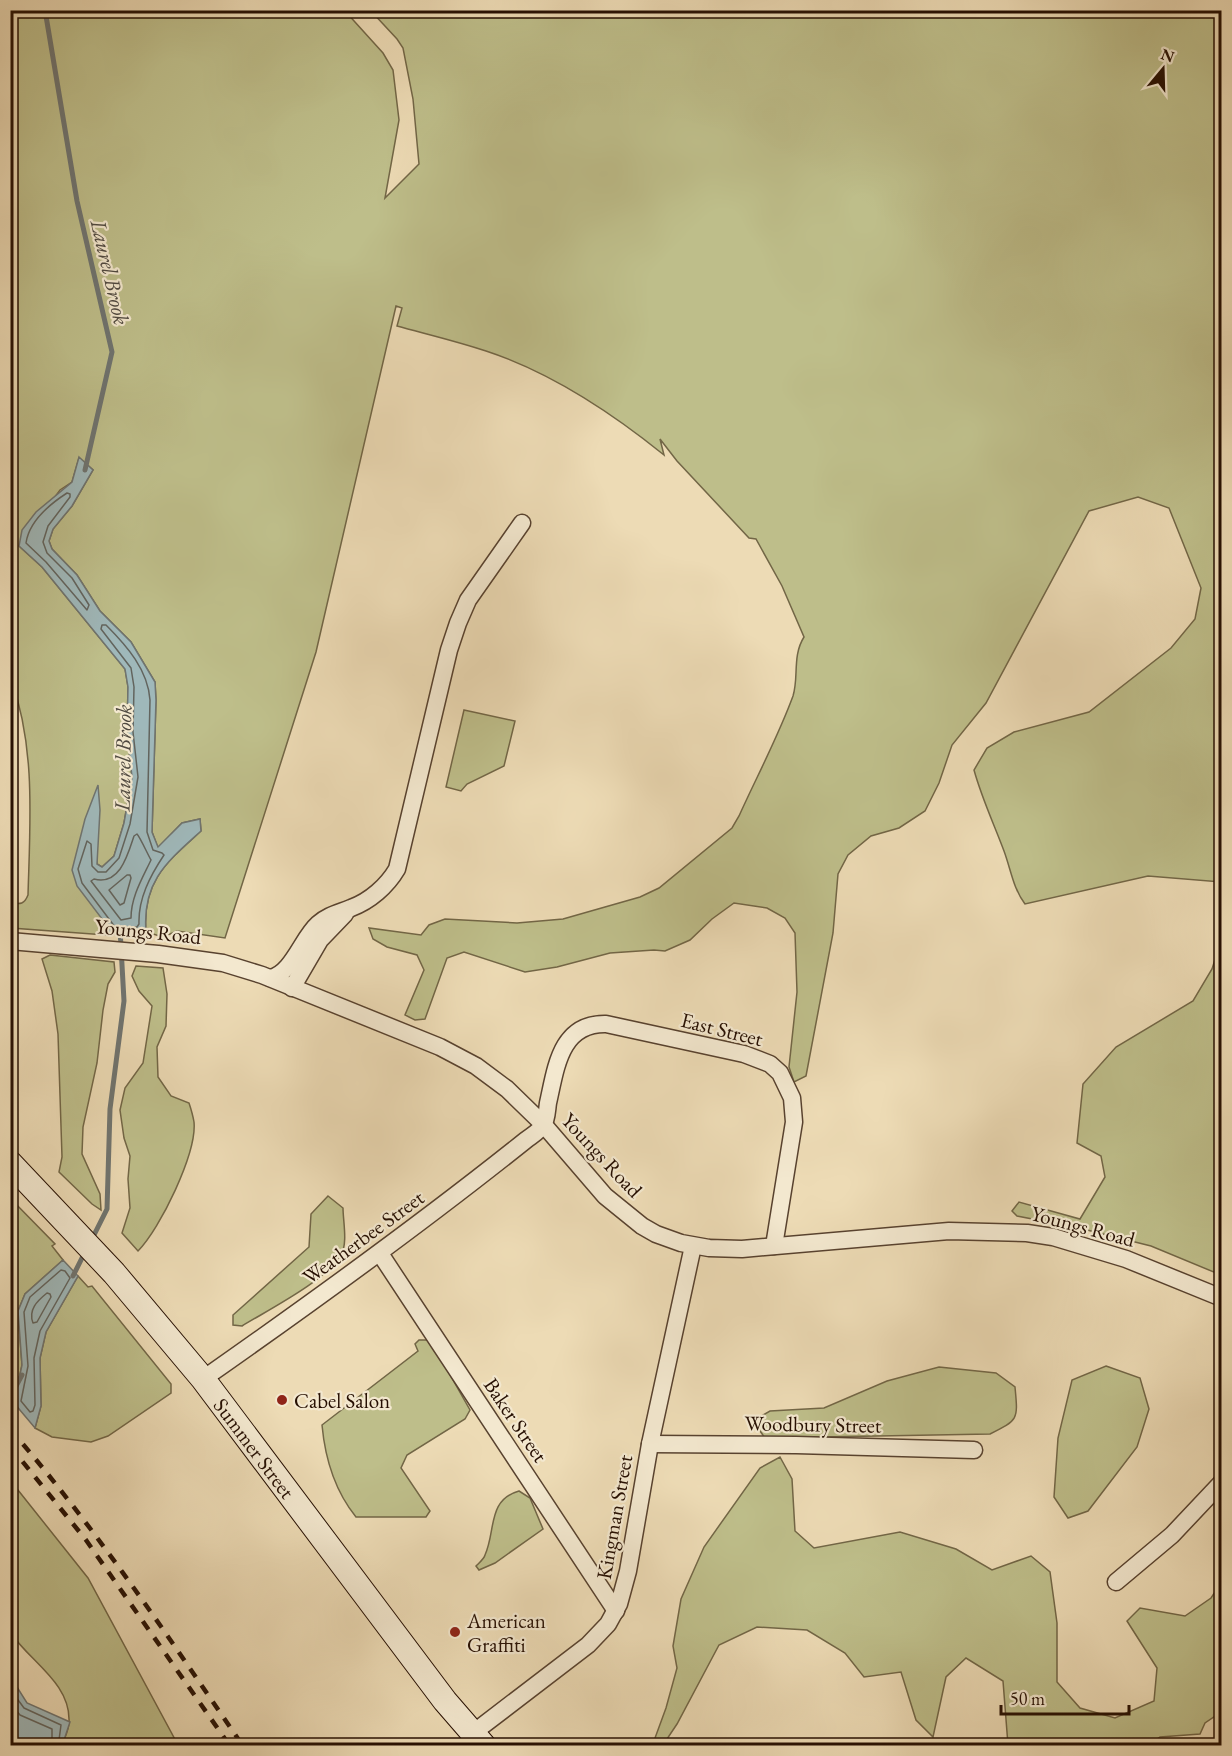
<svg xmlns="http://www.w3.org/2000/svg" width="1232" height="1756" font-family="'EB Garamond',serif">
  <rect width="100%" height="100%" fill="#eddbb5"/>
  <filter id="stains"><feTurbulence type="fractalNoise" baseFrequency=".00333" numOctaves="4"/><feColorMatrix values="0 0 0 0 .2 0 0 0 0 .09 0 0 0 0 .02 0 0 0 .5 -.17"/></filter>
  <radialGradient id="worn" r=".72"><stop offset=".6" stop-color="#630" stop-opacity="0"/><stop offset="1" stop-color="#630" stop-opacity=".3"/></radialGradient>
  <g fill="#bebe8a" stroke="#726646" stroke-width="1.5">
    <path d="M11 11H345L383 53 393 70 399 120 385 198 419 164 413 99 403 48 397 39 371 11H1221V882L1148 876 1025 904C1013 888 1011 870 1004 851 994 824 982 799 974 770L987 748 1014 732 1089 712 1171 648 1195 619 1201 588 1169 508 1138 497 1089 511 986 703 952 745 939 783 925 811 899 828 871 836 848 855 838 874 833 933 806 1076 794 1082 789 1067 797 992 795 933 785 918 767 908 734 903 712 919 690 940 665 951 654 950 610 953 557 967 525 972 464 952 447 958 425 1019 415 1020 405 1015 424 970 417 955 387 947 373 939 369 928 421 935 429 925 445 919 517 923 563 919 640 897 659 888 732 828 739 816C757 776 778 737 793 696 799 677 792 656 804 637L782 586 756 539 749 538 677 461 660 439 664 455C612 413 550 372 486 351 456 341 426 334 397 326L402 308 396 306 316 652 225 938 177 931 163 937 146 932C142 881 167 862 201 831L200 819 182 823 158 848 152 832 156 700 155 682 131 642 100 611 77 575 52 549 49 541 53 529 72 506 93 470 79 458 72 482 60 490 19 546 42 567 125 669 128 687 127 732 132 777 124 823 114 856 102 867 97 864V843L85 819 109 928 106 935 11 928V903C20 904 24 905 28 895 30 823 36 748 11 679Z"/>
    <path d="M464 710 515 721 504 766 467 784 461 791 446 787Z"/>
    <path d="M1221 941 1222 1162 1215 1176 1221 1194V1275L1151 1246 1079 1228 1017 1216 1012 1211 1019 1202 1080 1219 1105 1177 1101 1156 1077 1143 1083 1084 1116 1047 1193 1001 1212 969Z"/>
    <path d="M50 955 114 962 115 972 108 984 103 1010 97 1063 83 1127 82 1154 100 1194 101 1210 92 1204 59 1172 62 1157 58 1034 52 991 42 959Z"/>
    <path d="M136 966 163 968 167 994 166 1026 157 1047 158 1077 171 1096 189 1103C191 1109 193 1116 194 1122 197 1153 160 1229 138 1251L122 1233 130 1208 128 1179 130 1156 124 1138 120 1110 125 1088 143 1063 152 1006 139 991 132 976Z"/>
    <path d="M328 1196 343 1208C343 1221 348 1243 341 1255 327 1280 268 1310 242 1326L233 1325V1315L309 1247 311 1214Z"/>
    <path d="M10 1198 55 1244 52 1246 63 1260 25 1294 18 1311 22 1365 14 1403 10 1399Z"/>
    <path d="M78 1276 88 1287 92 1286 171 1384V1393L108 1436 91 1442 52 1437 35 1428 41 1406 40 1358 46 1332Z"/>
    <path d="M419 1340H427L432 1343 470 1410 465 1419 407 1455 401 1468 430 1511 426 1517H356C335 1491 325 1458 322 1425L418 1351 415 1344Z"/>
    <path d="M1106 1366 1140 1378 1149 1409 1137 1447 1088 1511 1068 1518 1054 1497 1058 1438 1072 1380Z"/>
    <path d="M939 1367 996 1373 1015 1387C1018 1419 1019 1420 990 1434L765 1438 753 1421 770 1411 824 1408 887 1381Z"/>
    <path d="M780 1457 792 1479 795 1531 814 1548 900 1532 956 1549 992 1570 1031 1556 1050 1572 1057 1623V1682L1080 1708 1115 1718 1154 1701 1157 1668 1127 1621 1140 1608 1185 1616 1211 1598 1221 1583V1712L1205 1723 1200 1734 1160 1737 1149 1745H1008L1003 1681 966 1658 946 1677 933 1737 916 1720 901 1672 864 1677 845 1653 807 1630 757 1627 719 1645 677 1724 663 1745H661L655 1738 666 1708 677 1668 673 1646 681 1599 704 1547 760 1468Z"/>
    <path d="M10 1480 88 1578 178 1745 68 1746 64 1740C66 1735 69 1728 69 1722 71 1683 29 1661 11 1633Z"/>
    <path d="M519 1491 530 1498 543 1529 495 1563 479 1570 476 1566C479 1563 484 1559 485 1555 496 1531 487 1500 519 1491Z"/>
  </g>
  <g fill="#9fb8ba" stroke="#6f7470" stroke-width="1.5">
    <path d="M79 457 93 470 72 506 53 529 49 541 52 549 77 575 100 611 131 642 155 682 156 700 152 832 158 847 182 823 200 819 201 831C167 862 142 881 146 932L106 935 109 928 77 886 72 870 85 819 98 785 100 810 97 864 102 867 114 856 124 823 132 777 127 732 128 687 125 669 42 567 19 546 22 530 36 512 72 482Z"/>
    <path d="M63 1260 78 1276 46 1332 40 1358 41 1406 35 1428 14 1403 22 1365 18 1311 25 1294Z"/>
    <path d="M10 1676 27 1703 70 1722 64 1740 68 1745H11Z"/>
  </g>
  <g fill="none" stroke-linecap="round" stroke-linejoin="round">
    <g stroke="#62645e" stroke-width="1.5">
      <path d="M67 493 70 494V497L48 526 43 542 47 553 72 578 89 605 87 610 46 562 26 543C29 522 50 504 67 493Z"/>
      <path d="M102 625H106C127 646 148 670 150 700L147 832 153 850 162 853 164 855C150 876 138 899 139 924L137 927H115L82 883 78 869 87 841 91 844 92 866 98 872H106L119 858 130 824 138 777 133 732 134 687 131 668 101 629Z"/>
      <path d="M137 834C140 837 148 855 151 860 142 879 131 897 131 918L121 920 91 881 94 879C120 886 128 854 134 836Z"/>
      <path d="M127 875H130L131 878 124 903 120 905 109 890Z"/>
      <path d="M61 1270 65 1271 70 1278 40 1331 34 1358 35 1405 33 1411 30 1412 21 1401 28 1366 24 1312 30 1297Z"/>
      <path d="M47 1293 50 1294 51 1297 37 1322 33 1323C28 1310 37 1301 47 1293Z"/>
      <path d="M10 1689 24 1708 61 1725 59 1740 61 1746"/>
      <path d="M10 1703 20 1715 52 1729V1746"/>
    </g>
    <g stroke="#6f7470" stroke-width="5">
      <path d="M45 10 77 201 112 352 85 470"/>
      <path d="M92 1239 107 1209 110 1109 124 1001 120 929"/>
      <path d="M73 1276 85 1252"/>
      <path d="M10 1397 22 1375"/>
    </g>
    <defs>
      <g id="minor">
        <path d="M10 941 158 954 223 963 262 975 440 1047 476 1066 507 1089 544 1125 605 1196 642 1226 656 1234 681 1243 709 1248 742 1249 949 1231 1027 1233 1053 1237 1126 1259 1222 1298"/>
        <path d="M270 978C292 974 302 938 318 924 328 915 339 913 351 908 370 901 387 886 397 869L449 650 458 623 468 600 522 523"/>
        <path d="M292 988 320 940 345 914"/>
        <path d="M378 1255H381L616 1611"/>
        <path d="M203 1379C313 1302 421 1224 526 1140 531 1136 540 1131 543 1125 547 1120 547 1109 548 1103 556 1068 560 1023 606 1024L744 1054 770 1064 780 1073 792 1098 794 1122 774 1246"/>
        <path d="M650 1444 796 1445 974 1450"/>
        <path d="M1116 1582 1172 1535 1222 1482"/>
        <path d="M473 1733 588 1645 608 1624 619 1604 628 1571 650 1444 693 1246"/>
      </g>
      <g id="secondary">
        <path id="s1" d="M10 1163 114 1273 203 1379 445 1701 484 1746"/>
      </g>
    </defs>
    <use href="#minor" stroke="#58422f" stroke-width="19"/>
    <use href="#secondary" stroke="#260f02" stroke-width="26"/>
    <use href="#minor" stroke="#f3e8cf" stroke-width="16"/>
    <use href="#secondary" stroke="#f3e8cf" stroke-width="24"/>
    <g stroke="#260f02" stroke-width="4.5" stroke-dasharray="10 10" stroke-linecap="butt">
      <path d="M10 1429C96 1528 169 1638 243 1746"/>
      <path d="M10 1446 86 1540 230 1746"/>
    </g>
  </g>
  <g fill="#8f2418" stroke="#f3e8cf" stroke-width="2">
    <circle cx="282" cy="1400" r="6"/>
    <circle cx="455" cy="1632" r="6"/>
  </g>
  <g text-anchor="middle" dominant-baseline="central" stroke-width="4.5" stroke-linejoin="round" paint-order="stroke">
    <g font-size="21" fill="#260f02" stroke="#f3e8cf">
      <text transform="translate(148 931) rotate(6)">Youngs Road</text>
      <text transform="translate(722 1029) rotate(14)">East Street</text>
      <text transform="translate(602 1155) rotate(47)">Youngs Road</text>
      <text transform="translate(1083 1226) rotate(15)">Youngs Road</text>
      <text transform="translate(363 1237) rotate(-36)">Weatherbee Street</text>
      <text transform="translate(516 1420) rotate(56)">Baker Street</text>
      <text transform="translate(813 1424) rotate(1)">Woodbury Street</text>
      <text stroke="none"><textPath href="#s1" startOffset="376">Summer Street</textPath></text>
      <text transform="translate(614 1517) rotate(-80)">Kingman Street</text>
    </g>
    <g font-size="21" fill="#260f02" stroke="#f3e8cf" text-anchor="start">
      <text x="294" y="1400">Cabel Salon</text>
      <text x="467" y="1620">American<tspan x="467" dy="24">Graffiti</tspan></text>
    </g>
    <g font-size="22" font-style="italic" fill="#504a42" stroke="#f3e8cf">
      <text transform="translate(110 272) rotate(77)">Laurel Brook</text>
      <text transform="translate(123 758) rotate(-89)">Laurel Brook</text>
    </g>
  </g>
  <rect width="1232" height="1756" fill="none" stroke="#eddbb5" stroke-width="36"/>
  <rect x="12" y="12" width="1208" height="1732" fill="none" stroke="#260f02" stroke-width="3"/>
  <rect x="18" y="18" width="1196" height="1720" fill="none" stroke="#260f02" stroke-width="1.5"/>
  <g transform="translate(1163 69) rotate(19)" stroke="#f3e8cf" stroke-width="4.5" paint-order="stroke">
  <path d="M0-4.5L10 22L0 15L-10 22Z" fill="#260f02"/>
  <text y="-9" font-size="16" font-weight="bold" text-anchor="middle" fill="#260f02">N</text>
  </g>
  <path d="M1001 1705v9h128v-9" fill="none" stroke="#260f02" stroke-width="3"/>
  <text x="1010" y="1705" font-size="18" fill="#260f02" stroke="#f3e8cf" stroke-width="4.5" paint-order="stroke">50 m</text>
  <rect width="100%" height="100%" filter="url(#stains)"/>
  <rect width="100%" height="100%" fill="url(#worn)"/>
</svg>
